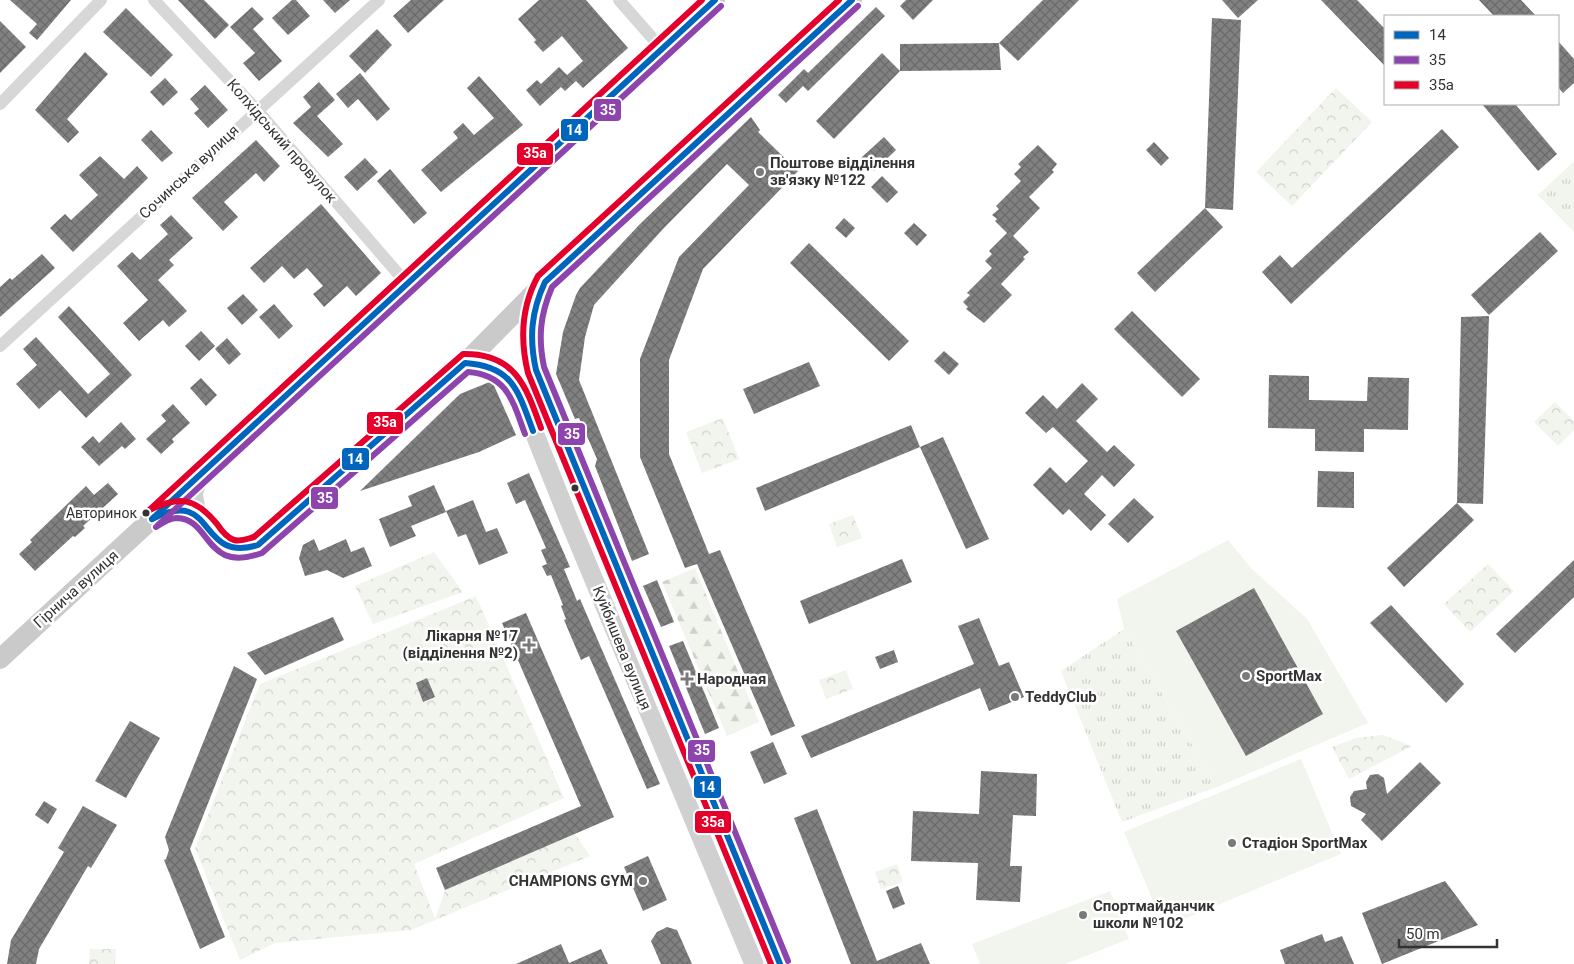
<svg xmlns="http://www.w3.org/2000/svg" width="1574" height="964" font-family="Roboto,sans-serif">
  <defs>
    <pattern id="grass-tufts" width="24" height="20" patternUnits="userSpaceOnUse" patternTransform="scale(1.25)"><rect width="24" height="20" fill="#f1f5ed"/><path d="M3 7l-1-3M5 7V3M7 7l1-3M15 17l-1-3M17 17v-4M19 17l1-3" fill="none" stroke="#cfd2cc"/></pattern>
    <pattern id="forest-firs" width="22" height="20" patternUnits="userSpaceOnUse" patternTransform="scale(1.25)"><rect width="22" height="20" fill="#f1f5ed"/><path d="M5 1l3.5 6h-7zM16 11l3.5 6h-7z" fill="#cfd2cc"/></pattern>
    <pattern id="park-crowns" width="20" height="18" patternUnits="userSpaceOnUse" patternTransform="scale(1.25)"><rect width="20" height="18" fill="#f1f5ed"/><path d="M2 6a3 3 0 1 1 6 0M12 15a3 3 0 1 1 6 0" fill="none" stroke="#cfd2cc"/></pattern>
    <pattern id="building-cross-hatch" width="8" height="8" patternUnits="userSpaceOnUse" patternTransform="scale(1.25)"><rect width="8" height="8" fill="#818181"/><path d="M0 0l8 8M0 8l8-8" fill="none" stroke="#6a6a6a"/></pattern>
  </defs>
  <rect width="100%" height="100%" fill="#fff"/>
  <g fill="url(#grass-tufts)">
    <path d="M1574 161V232L1538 195Z"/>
    <path d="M1124 629 1217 787 1122 822 1061 671Z"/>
  </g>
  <path fill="url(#forest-firs)" d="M695 568 759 722 727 736 662 582Z"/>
  <g fill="url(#park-crowns)">
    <path d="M1336 88 1372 122 1292 206 1256 172Z"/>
    <path d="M1555 402 1574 421V430L1558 446 1534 422Z"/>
    <path d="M723 418 739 459 702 473 686 432Z"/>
    <path d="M853 515 862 538 837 547 829 524Z"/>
    <path d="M434 552 463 592 373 624 355 586Z"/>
    <path d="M1488 564 1514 591 1470 632 1444 604Z"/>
    <path d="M476 596 564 798 414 864 435 919 445 890 575 834 590 856 411 930 275 943 240 960 195 848 260 684Z"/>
    <path d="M846 670 853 689 826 699 819 680Z"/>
    <path d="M1383 735 1412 746 1349 779 1332 747 1356 738Z"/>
    <path d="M897 864 903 882 881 889 875 872Z"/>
    <path d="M90 949H116L115 964H89Z"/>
  </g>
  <g fill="#f1f5ed">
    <path d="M1228 540 1252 569 1307 619 1368 723 1217 787 1124 629 1117 599Z"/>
    <path d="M1301 759 1341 854 1164 927 1124 832Z"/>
    <path d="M1110 891 1129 939 1065 964H980L972 944Z"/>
  </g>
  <g fill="url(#building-cross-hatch)">
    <path d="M10 0H71L37 40 29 33 37 24Z"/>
    <path d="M178 0H204L229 25 215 39Z"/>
    <path d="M292 0H296L310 16 288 35 272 18Z"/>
    <path d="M323 0H350L335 13Z"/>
    <path d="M411 0H444L408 33 393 16Z"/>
    <path d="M539 0H586L628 48 583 88 576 81 565 91 561 87 540 106 526 90 537 80 541 84 559 67 567 75 583 61 562 36 543 52 534 42 536 40 518 19Z"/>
    <path d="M906 0H933L913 20 900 6Z"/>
    <path d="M1043 0H1079L1018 61 999 43Z"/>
    <path d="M1222 0H1258L1238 18Z"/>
    <path d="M1321 0H1357L1360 3 1385 29V66Z"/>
    <path d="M1479 0H1521L1536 16H1494Z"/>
    <path d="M252 7 264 19 253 29 282 61 259 81 243 63 255 53 230 27Z"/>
    <path d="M876 7 885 16 808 91 803 86 786 103 778 95 804 69 808 73Z"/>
    <path d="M126 8 173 55 151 77 103 32Z"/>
    <path d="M1212 18 1241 20 1233 210 1205 208Z"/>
    <path d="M0 21 26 47 0 73Z"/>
    <path d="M377 29 392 45 365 73 349 56Z"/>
    <path d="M1558 41 1574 59V83L1563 93 1558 87Z"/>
    <path d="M999 43 1001 70 900 71V44Z"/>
    <path d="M85 52 108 74 67 119 79 132 68 143 35 110Z"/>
    <path d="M882 53 900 71 834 139 816 121Z"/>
    <path d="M360 73 390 109 377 121 358 99 348 108 336 94Z"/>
    <path d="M479 76 523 125 441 192 421 170 458 138 453 132 463 123 474 135 494 118 467 88Z"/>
    <path d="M165 78 178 92 163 106 150 92Z"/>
    <path d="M319 82 335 100 317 116 343 144 328 157 293 123 311 107 303 97Z"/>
    <path d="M205 85 228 110 208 128 194 113 199 109 190 99Z"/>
    <path d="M1482 104H1515L1557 154 1538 171Z"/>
    <path d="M751 117 760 130 758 132 798 171 703 269 669 360V454L709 554 720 550 795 726 771 736 697 564 685 568 640 457V359L679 257 749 185 727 164 663 229 594 305 585 337 579 380 649 554 632 561 595 466 597 459 579 418 575 419 556 374 563 332 576 295 580 288 640 224Z"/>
    <path d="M1442 129 1459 147 1291 304 1262 272 1280 255 1292 268Z"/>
    <path d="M151 130 173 153 162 162 141 140Z"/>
    <path d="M884 137 896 150 874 171 861 158Z"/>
    <path d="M256 140 280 166 264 182 256 173 224 202 238 217 223 231 192 198Z"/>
    <path d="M1154 142 1169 158 1161 166 1146 150Z"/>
    <path d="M1038 145 1057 164 1052 170 1054 172 1029 197 1040 208 1013 236 1029 252 1023 257 1025 259 1001 284 1012 295 984 323 966 309 968 307 963 302 970 295 967 293 992 268 985 261 992 254 989 251 1007 233 995 221 997 219 992 215 999 209 996 206 1021 181 1014 174 1021 167 1018 164Z"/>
    <path d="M100 156 124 179 137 166 148 178 73 252 50 228 65 214 71 220 98 195 79 175Z"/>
    <path d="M365 158 378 172 357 191 344 177Z"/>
    <path d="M390 169 427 213 414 224 377 181Z"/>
    <path d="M882 176 898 192 887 203 871 187Z"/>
    <path d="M321 204 381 273 356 296 347 286 324 307 313 294 323 286 307 268 294 279 282 266 264 283 250 268Z"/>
    <path d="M1205 208 1223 227 1155 292 1137 273Z"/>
    <path d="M171 215 193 238 169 260 174 265 158 280 187 311 169 327 163 320 139 341 123 323 148 300 117 266 132 252 140 260 168 234 160 225Z"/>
    <path d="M844 218 855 228 846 238 835 228Z"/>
    <path d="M914 223 927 235 917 246 904 233Z"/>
    <path d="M1540 232 1558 251 1489 315 1471 295Z"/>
    <path d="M809 243 909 341 889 361 790 263Z"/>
    <path d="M42 254 55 268 0 317V287L10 278 12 280Z"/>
    <path d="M243 294 258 310 242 325 227 308Z"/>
    <path d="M274 304 293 326 279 339 259 317Z"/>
    <path d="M69 306 132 375 86 418 60 390 39 409 16 384 37 365 23 349 36 337 88 394 110 374 58 317Z"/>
    <path d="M1132 311 1200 379 1182 397 1114 329Z"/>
    <path d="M1489 316 1483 504 1457 503 1461 317Z"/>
    <path d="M201 331 215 346 199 361 185 346Z"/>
    <path d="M227 338 241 354 229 365 215 349Z"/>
    <path d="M944 351 959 364 949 375 934 361Z"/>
    <path d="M809 362 820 386 754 414 743 389Z"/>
    <path d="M1269 375 1309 376V400L1367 401 1368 377 1409 378 1408 430 1364 429V452L1315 451V429L1268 428Z"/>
    <path d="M201 378 217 395 206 406 190 388Z"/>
    <path d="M492 381 516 435 479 452 360 491 460 394Z"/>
    <path d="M1082 383 1098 399 1076 421 1107 452 1114 445 1135 465 1114 487 1102 475 1084 494 1106 515 1091 531 1069 509 1063 515 1033 485 1050 467 1066 483 1088 461 1053 427 1046 433 1025 413 1043 395 1057 409Z"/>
    <path d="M173 404 190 423 172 439 174 442 161 454 146 439 166 421 161 415Z"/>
    <path d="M121 422 136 439 125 449 122 446 99 466 81 447 93 436 99 443Z"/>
    <path d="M911 425 920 447 765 511 756 488Z"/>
    <path d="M943 437 989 539 966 549 920 447Z"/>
    <path d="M1318 471 1354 472V508L1317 507Z"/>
    <path d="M529 473 570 567 564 569 577 601 580 599 660 784 647 789 589 656 581 660 564 620 566 619 561 606 563 605 551 575 547 576 542 566 547 564 541 550 546 548 525 500 516 504 507 483Z"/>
    <path d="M108 483 118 494 83 526 85 528 75 537 73 536 35 571 19 554 32 542 30 540 86 486 94 495Z"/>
    <path d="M434 485 446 512 411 526 416 536 390 547 379 519 412 506 408 496Z"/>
    <path d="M1134 498 1154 517 1128 543 1108 524Z"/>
    <path d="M473 500 486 532 497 528 508 553 479 565 466 534 458 537 446 511Z"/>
    <path d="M1457 503 1474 520 1404 587 1387 568Z"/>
    <path d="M314 539 319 551 346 539 351 552 364 547 372 566 343 578 327 570 305 576 299 558 303 545Z"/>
    <path d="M902 559 912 582 809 624 800 601Z"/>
    <path d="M1574 560V597L1515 653 1496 634Z"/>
    <path d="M657 580 674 622 661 627 643 586Z"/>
    <path d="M1254 588 1323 714 1246 756 1176 631Z"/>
    <path d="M1391 605 1464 684 1446 703 1370 623Z"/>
    <path d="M526 613 614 817 445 890 436 868 581 806 502 623Z"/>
    <path d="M333 617 344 640 265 675 247 653Z"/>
    <path d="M979 618 999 666 1009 662 1024 697 989 711 980 688 811 758 801 736 974 664 958 626Z"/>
    <path d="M683 641 719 728 705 734 669 646Z"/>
    <path d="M894 650 898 662 880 669 875 657Z"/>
    <path d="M234 666 257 679 190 849 225 937 200 949 164 860 166 859 169 850 165 837Z"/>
    <path d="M427 678 435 697 423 702 416 683Z"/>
    <path d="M130 721 160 738 126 798 95 781Z"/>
    <path d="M773 742 787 774 764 784 750 752Z"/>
    <path d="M1420 762 1441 783 1382 841 1361 820 1366 814 1351 806 1350 797 1354 791 1367 789 1366 782 1370 775 1378 774 1384 778 1387 794Z"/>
    <path d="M981 771 1037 774 1036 816 1013 815 1010 866H1022L1020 902 976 900 978 863 911 861 913 811 979 814Z"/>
    <path d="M44 801 57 809 48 824 35 815Z"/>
    <path d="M83 806 117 825 91 868 88 866 39 949 36 964H7L11 940 64 852 58 848Z"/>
    <path d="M817 809 877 961 921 943 930 964H851L794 818Z"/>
    <path d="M648 856 667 900 643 911 624 867Z"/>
    <path d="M1445 881 1478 925 1382 964 1362 913Z"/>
    <path d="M898 886 905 904 893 909 886 891Z"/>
    <path d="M667 927 677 930 692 964H661L651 941 657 932Z"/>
    <path d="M1322 934 1325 942 1342 936 1354 964H1285L1280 950Z"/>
    <path d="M561 944 569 963 601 949 608 964H516Z"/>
  </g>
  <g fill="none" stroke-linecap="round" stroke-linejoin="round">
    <g stroke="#d7d7d7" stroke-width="12">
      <path d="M154 0 257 110 407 284"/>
      <path d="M619 0 662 49"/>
      <path d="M0 104 101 0"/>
      <path d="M0 346 379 0"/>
    </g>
    <g stroke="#d0d0d0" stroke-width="19">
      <path d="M543 285C529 315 529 339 536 370L780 964"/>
      <path d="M465 363C486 362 499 367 514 382L569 520 754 964"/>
      <path d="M198 518 193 494 200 474"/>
    </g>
    <g stroke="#cacaca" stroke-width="20">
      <path d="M158 516C164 513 171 509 177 509 213 506 211 568 258 545L465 363 545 282 852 0"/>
      <path d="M0 659 715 0"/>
    </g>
    <defs>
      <g id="bus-1">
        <path d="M152 519C217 485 196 564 258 545L465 363C513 366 518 391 533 431"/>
        <path d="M152 519 715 0"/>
        <path d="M780 964 536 370C529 338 531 312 545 282L852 0"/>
      </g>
      <g id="bus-2">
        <path d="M158 525 721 6"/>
        <path d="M156 527C162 523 170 518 177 518 212 519 204 574 262 553L468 372C508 375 513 402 525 434"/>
        <path d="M788 961 544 367C538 338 540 315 552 287L858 6"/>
      </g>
      <g id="bus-3">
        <path d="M148 511C178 495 195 497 217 524 221 530 227 538 234 540 241 542 247 539 254 537L463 354C515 353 526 386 541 428"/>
        <path d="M146 513 702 0"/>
        <path d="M771 964 528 373C520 340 521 307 538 276L839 0"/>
      </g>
    </defs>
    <use href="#bus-1" stroke="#fff" stroke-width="10"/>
    <use href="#bus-2" stroke="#fff" stroke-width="10"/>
    <use href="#bus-3" stroke="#fff" stroke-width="10"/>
    <use href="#bus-1" stroke="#0065bd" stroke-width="6"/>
    <use href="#bus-2" stroke="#8e44ad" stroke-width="6"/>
    <use href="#bus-3" stroke="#e4002b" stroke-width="6"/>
  </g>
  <g fill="#7a7a7a" stroke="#fff" stroke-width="2">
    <circle cx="760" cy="172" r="5"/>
    <path d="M526.5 637.5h5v5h5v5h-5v5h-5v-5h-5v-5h5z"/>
    <circle cx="1246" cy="676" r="5"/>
    <path d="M684.5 671.5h5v5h5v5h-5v5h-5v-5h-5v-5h5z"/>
    <circle cx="1015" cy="697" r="5"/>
    <circle cx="1232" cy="843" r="5"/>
    <circle cx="643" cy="881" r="5"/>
    <circle cx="1083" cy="915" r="5"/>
  </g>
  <g fill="#333" stroke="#fff" stroke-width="2">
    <circle cx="575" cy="488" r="4.5"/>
    <circle cx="146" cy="513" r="4.5"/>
  </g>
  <g text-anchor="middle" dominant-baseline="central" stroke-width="5" stroke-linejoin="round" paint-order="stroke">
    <g font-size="14" fill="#333" stroke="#fff" text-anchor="end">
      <text x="137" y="513">Авторинок</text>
    </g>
    <g font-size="15" fill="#333" stroke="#fff">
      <text transform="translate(282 141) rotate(49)">Колхідський провулок</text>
      <text transform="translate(189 172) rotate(-43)">Сочинська вулиця</text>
      <text transform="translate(76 589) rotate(-42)">Гірнича вулиця</text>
      <text transform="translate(622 648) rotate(68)">Куйбишева вулиця</text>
    </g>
    <g font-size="15" font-weight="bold" fill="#333" stroke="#fff" text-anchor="start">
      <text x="770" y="163">Поштове відділення<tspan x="770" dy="17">зв'язку №122</tspan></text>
      <text x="518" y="636" text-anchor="end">Лікарня №17<tspan x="518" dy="17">(відділення №2)</tspan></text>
      <text x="1256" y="676">SportMax</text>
      <text x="697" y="679">Народная</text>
      <text x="1025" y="697">TeddyClub</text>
      <text x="1242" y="843">Стадіон SportMax</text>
      <text x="633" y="881" text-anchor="end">CHAMPIONS GYM</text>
      <text x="1093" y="906">Спортмайданчик<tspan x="1093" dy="17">школи №102</tspan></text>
    </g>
  </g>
  <g stroke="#fff" stroke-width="2">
    <rect x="593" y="98" width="29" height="24" rx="5" fill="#8e44ad"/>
    <rect x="560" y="118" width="29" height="24" rx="5" fill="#0065bd"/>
    <rect x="516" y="142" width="38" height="24" rx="5" fill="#e4002b"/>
    <rect x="366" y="411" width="38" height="24" rx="5" fill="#e4002b"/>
    <rect x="557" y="422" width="29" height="24" rx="5" fill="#8e44ad"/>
    <rect x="341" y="447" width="29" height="24" rx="5" fill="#0065bd"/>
    <rect x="310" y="486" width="29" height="24" rx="5" fill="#8e44ad"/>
    <rect x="687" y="739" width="29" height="24" rx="5" fill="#8e44ad"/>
    <rect x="693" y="775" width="29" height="24" rx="5" fill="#0065bd"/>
    <rect x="694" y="810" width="38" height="24" rx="5" fill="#e4002b"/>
  </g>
  <g font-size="14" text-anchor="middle" font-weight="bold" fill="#fff">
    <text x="608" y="115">35</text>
    <text x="574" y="135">14</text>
    <text x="535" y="158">35а</text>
    <text x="385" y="427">35а</text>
    <text x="572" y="439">35</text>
    <text x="355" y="464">14</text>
    <text x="325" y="503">35</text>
    <text x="702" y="755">35</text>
    <text x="707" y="792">14</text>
    <text x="713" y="827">35а</text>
  </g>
  <rect x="1384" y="15" width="175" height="90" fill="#ffffff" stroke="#adadad"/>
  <rect x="1394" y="31" width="25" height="8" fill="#0065bd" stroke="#adadad"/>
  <text x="1429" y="40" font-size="15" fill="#333333">14</text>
  <rect x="1394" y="56" width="25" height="8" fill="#8e44ad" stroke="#adadad"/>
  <text x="1429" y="65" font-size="15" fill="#333333">35</text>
  <rect x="1394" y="81" width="25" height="8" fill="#e4002b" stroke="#adadad"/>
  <text x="1429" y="90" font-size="15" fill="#333333">35а</text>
  <path d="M1399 939v8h98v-8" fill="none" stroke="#333333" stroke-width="2.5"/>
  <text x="1406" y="939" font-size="15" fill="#333333" stroke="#ffffff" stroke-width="4" paint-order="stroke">50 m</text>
</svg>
